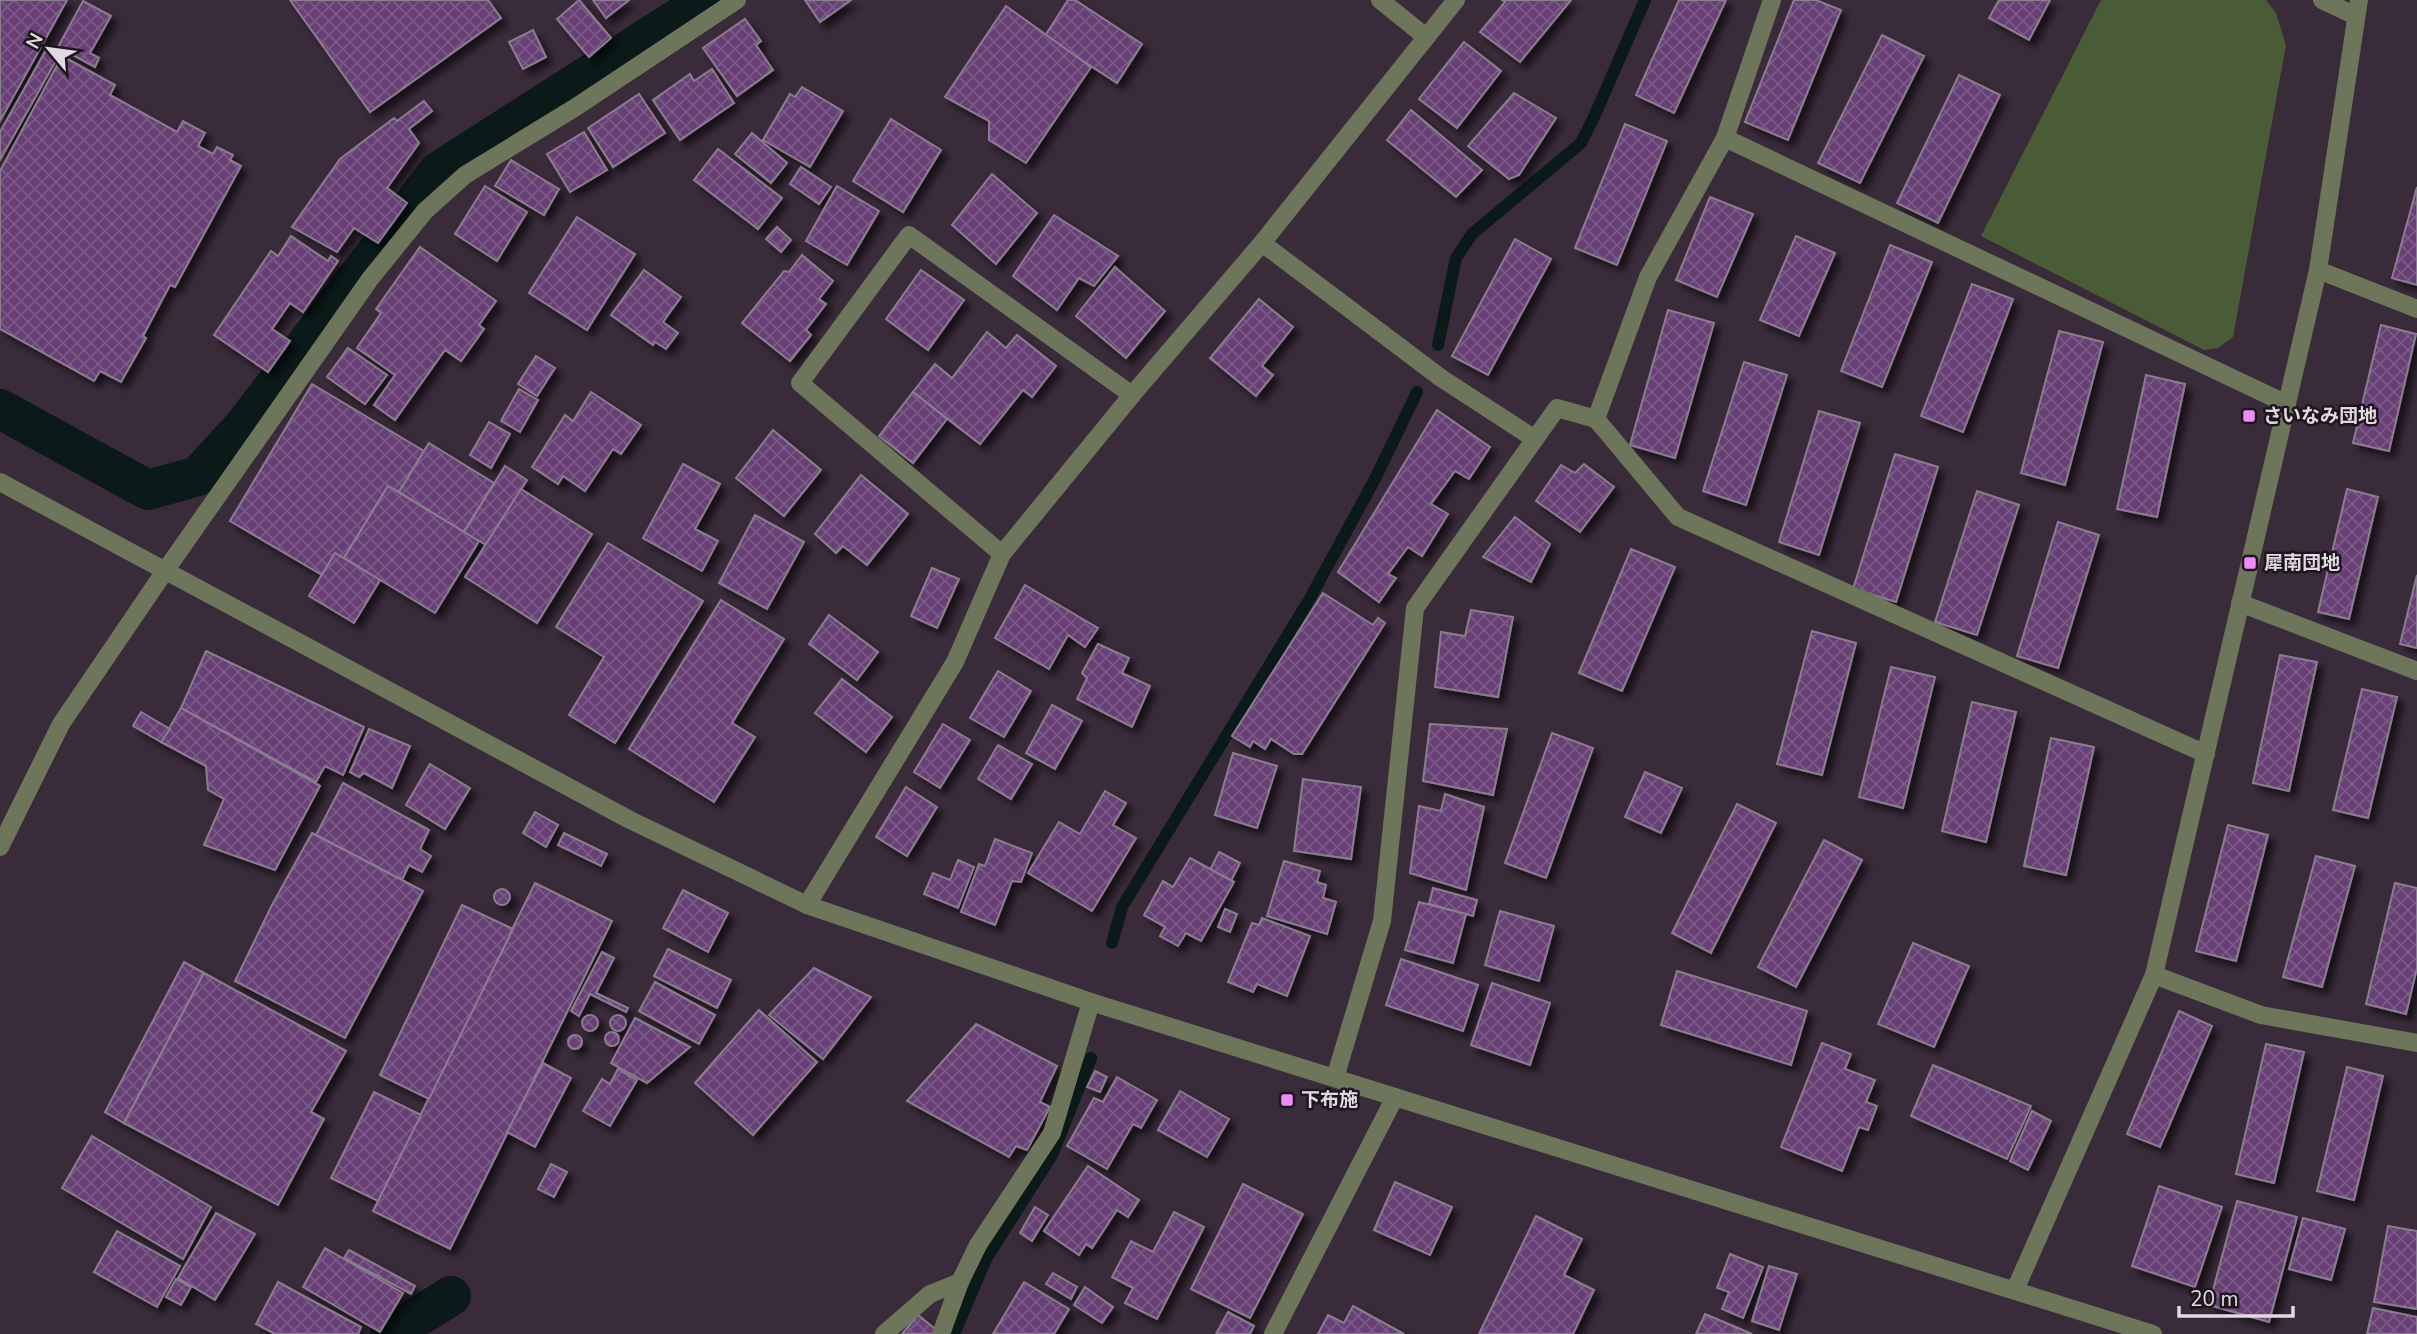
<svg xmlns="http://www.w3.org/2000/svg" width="2417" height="1334" font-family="'Nunito Sans','Noto Sans JP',sans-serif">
  <defs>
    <pattern id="building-cross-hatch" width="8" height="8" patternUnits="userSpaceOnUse" patternTransform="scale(1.75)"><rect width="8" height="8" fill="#673f75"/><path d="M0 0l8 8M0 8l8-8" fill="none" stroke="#7c5a88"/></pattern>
    <filter id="shadow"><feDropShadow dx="6" dy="6" stdDeviation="3.5" flood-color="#0009"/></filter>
  </defs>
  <rect width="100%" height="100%" fill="#3a2b3a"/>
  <path fill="#4a5c35" d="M2101 0H2266L2276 13 2286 45 2233 337 2218 348 2204 350 1981 236Z"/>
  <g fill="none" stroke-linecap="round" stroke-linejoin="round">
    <g stroke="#0b1919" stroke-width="12">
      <path d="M1438 345 1456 258 1472 234 1581 143 1594 117 1645 0"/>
      <path d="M1112 943 1122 907 1309 600 1375 479 1417 392"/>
      <path d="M954 1334 986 1259 1052 1155 1091 1058"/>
    </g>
    <g stroke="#0b1919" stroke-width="40">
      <path d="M0 409 148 490 198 476 244 426 439 171 704 2"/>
      <path d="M390 1334 451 1296"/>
    </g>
  </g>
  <g fill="url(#building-cross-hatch)" stroke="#8b7d90" stroke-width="2" filter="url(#shadow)">
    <path d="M0 0H67L0 121Z"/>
    <path d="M290 0H488L501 18 370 112Z"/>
    <path d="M579 0 611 38 589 57 557 19Z"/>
    <path d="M593 0H629L606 18Z"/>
    <path d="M805 0H851L820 22Z"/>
    <path d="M1068 0H1075L1142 44 1117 83 1045 36Z"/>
    <path d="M1502 0H1571L1520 62 1480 32 1505 2Z"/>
    <path d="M1679 0H1726L1674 113 1636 95Z"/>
    <path d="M1794 0H1816L1841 10 1788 140 1745 122Z"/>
    <path d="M1999 0H2050L2029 40 1989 18Z"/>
    <path d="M83 1 111 16 90 53 99 58 95 67 58 47Z"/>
    <path d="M1006 6 1091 67 1026 163 989 140V121L945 97Z"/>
    <path d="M745 19 761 41 756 45 773 70 737 96 703 48Z"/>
    <path d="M533 30 546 57 523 69 509 42Z"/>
    <path d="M1882 35 1924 56 1860 183 1818 163Z"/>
    <path d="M1464 42 1501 71 1457 128 1419 99Z"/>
    <path d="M46 50 58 57 0 160V132Z"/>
    <path d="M62 56 115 85 110 95 177 132 183 121 205 133 198 146 213 154 217 147 233 155 230 160 241 166 175 287 170 285 143 336 146 338 121 382 100 371 94 381 0 329V171Z"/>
    <path d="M712 69 734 103 680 140 653 100 690 74 694 81Z"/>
    <path d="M1959 75 2000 95 1938 223 1897 203Z"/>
    <path d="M802 87 843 111 810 167 763 140 790 94 795 97Z"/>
    <path d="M1514 93 1556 118 1519 175 1509 179 1468 146Z"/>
    <path d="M639 94 665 133 613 167 588 128Z"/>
    <path d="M424 101 432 111 409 129 419 143 387 188 407 203 378 243 354 228 337 252 292 227 340 159 394 118 397 121Z"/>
    <path d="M1411 110 1482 170 1456 197 1387 140Z"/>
    <path d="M891 119 941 150 903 212 853 181Z"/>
    <path d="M1625 124 1667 141 1617 265 1575 248Z"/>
    <path d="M584 132 607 170 570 192 547 154Z"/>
    <path d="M752 133 787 163 771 183 735 154Z"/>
    <path d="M718 149 782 198 758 229 694 180Z"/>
    <path d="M511 160 559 189 544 215 495 186Z"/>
    <path d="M801 167 831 187 819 204 790 184Z"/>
    <path d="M992 174 1037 213 996 264 952 225Z"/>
    <path d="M485 186 527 212 497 261 455 234Z"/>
    <path d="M837 186 879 211 847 265 806 241Z"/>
    <path d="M2417 187V285L2392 278Z"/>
    <path d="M1710 197 1753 214 1717 297 1676 280Z"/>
    <path d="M1054 215 1118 256 1094 286 1079 278 1057 310 1013 276Z"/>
    <path d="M577 217 635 254 587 330 529 293Z"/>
    <path d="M777 227 791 240 781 252 766 239Z"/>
    <path d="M291 236 328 261 331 256 338 261 303 312 290 303 272 329 290 341 268 372 214 335 271 251 278 256Z"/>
    <path d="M1796 236 1835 253 1799 336 1760 320Z"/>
    <path d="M1515 239 1551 259 1488 375 1452 356Z"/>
    <path d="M1890 245 1932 262 1882 387 1841 371Z"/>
    <path d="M420 247 496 301 479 325 484 329 461 361 445 350 395 420 374 405 395 375 357 348 381 313 376 309Z"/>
    <path d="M802 255 833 281 819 299 826 304 806 330 811 335 790 361 742 323 784 271 789 272Z"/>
    <path d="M1115 267 1165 311 1126 358 1076 316Z"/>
    <path d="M644 270 681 297 663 322 678 333 666 349 655 342 653 345 611 315Z"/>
    <path d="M921 270 964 300 928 350 886 319Z"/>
    <path d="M1972 284 2013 299 1963 432 1921 416Z"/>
    <path d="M1259 299 1293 327 1262 366 1273 375 1256 396 1210 358Z"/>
    <path d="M1668 310 1714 323 1675 458 1630 445Z"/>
    <path d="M2381 325 2416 334 2389 451 2353 443Z"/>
    <path d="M2059 331 2103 342 2065 485 2021 473Z"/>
    <path d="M987 332 1006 348 1017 335 1056 366 1032 397 1023 390 980 444 913 392 935 364 952 378Z"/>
    <path d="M348 348 387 375 365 404 327 377Z"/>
    <path d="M536 356 555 368 537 396 518 384Z"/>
    <path d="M1744 362 1787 375 1746 505 1703 491Z"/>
    <path d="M2146 375 2185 384 2157 517 2117 509Z"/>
    <path d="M312 384 424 451 399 492 388 486 344 558 335 553 322 575 230 521Z"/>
    <path d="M519 389 538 400 520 432 501 421Z"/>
    <path d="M591 392 641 425 621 454 613 449 585 491 563 476 558 484 532 467 565 415 573 421Z"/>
    <path d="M913 392 947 419 913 463 879 436Z"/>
    <path d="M1437 410 1490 447 1469 479 1455 471 1431 504 1448 514 1422 556 1408 547 1388 574 1396 578 1379 602 1338 572Z"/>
    <path d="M1819 411 1860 423 1819 555 1779 542Z"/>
    <path d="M489 422 510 434 491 468 470 455Z"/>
    <path d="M773 430 821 470 784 516 736 478Z"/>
    <path d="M429 443 494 483 464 532 399 492Z"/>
    <path d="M1895 454 1938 467 1896 602 1853 589Z"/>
    <path d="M683 464 720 484 695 529 718 541 702 571 643 538Z"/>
    <path d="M1584 464 1614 487 1580 532 1536 501 1561 465 1575 473Z"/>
    <path d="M505 466 527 480 486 545 464 532Z"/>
    <path d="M861 475 908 514 867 565 843 546 836 553 815 534Z"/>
    <path d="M388 486 479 541 435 613 344 558Z"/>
    <path d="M521 489 592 534 537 623 465 577Z"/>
    <path d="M2347 489 2378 497 2349 619 2318 612Z"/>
    <path d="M1977 491 2019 505 1977 635 1935 622Z"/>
    <path d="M755 515 804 542 767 609 719 583Z"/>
    <path d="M1515 517 1550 544 1531 582 1483 557Z"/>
    <path d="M2058 522 2099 535 2058 668 2017 656Z"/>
    <path d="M608 543 703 601 615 743 569 715 604 657 556 627Z"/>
    <path d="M1631 549 1675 567 1622 691 1579 673Z"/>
    <path d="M335 553 380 580 354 623 309 596Z"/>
    <path d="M932 568 959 579 937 628 911 616Z"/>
    <path d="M2417 575V648L2400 644Z"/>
    <path d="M1025 585 1098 628 1085 647 1068 635 1049 669 995 638Z"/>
    <path d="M1323 593 1373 625 1378 618 1385 623 1302 754H1294L1271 739 1265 749 1253 741 1250 747 1232 736Z"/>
    <path d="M721 600 784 639 732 723 755 737 714 802 629 749Z"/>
    <path d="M1471 610 1513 617 1498 697 1435 687 1441 632 1465 636Z"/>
    <path d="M829 615 878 652 857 680 809 644Z"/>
    <path d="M1812 631 1856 643 1822 775 1777 764Z"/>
    <path d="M1098 644 1129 658 1122 673 1150 686 1132 727 1077 699 1087 678 1082 673Z"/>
    <path d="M206 651 364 727 343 775 325 766 316 782 181 708Z"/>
    <path d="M2280 655 2317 662 2289 791 2253 783Z"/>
    <path d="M1891 667 1935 677 1903 808 1859 797Z"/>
    <path d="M998 671 1031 691 1004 737 970 718Z"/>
    <path d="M842 679 892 717 866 752 815 713Z"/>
    <path d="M2362 689 2397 697 2368 818 2333 810Z"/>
    <path d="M1972 702 2016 712 1986 842 1942 831Z"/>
    <path d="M1052 705 1082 721 1055 769 1026 753Z"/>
    <path d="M181 708 320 786 275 870 204 845 224 799 208 790 206 766 161 742Z"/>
    <path d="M141 712 170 729 161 742 133 726Z"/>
    <path d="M943 724 970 740 940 788 914 772Z"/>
    <path d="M1430 724 1507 729 1493 795 1423 781Z"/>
    <path d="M369 729 410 746 392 788 364 773 359 777 350 772Z"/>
    <path d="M1552 733 1593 748 1546 878 1505 863Z"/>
    <path d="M2051 738 2094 747 2066 875 2024 866Z"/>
    <path d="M998 745 1032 764 1011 799 978 779Z"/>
    <path d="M1233 753 1277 766 1257 828 1215 815Z"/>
    <path d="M430 764 470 788 445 829 406 805Z"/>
    <path d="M1645 772 1682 788 1661 833 1625 817Z"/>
    <path d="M1303 779 1361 787 1351 859 1294 851Z"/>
    <path d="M343 783 429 830 420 849 431 856 422 872 409 865 402 880 316 835Z"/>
    <path d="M906 787 937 807 907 856 876 837Z"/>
    <path d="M1105 791 1126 803 1113 825 1136 838 1092 911 1028 873 1059 822 1080 834Z"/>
    <path d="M1445 794 1484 807 1466 890 1410 873 1419 806 1441 811Z"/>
    <path d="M1737 804 1776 823 1711 953 1672 933Z"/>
    <path d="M535 812 558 825 546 847 523 833Z"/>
    <path d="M2228 825 2268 835 2236 961 2196 951Z"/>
    <path d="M312 833 423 891 345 1038 235 981 272 905Z"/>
    <path d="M564 833 607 854 601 866 558 845Z"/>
    <path d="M995 839 1032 853 1021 882 1012 881 995 925 961 912 979 864 985 866Z"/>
    <path d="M1824 840 1862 860 1796 987 1758 967Z"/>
    <path d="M1219 852 1240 863 1231 881 1210 870Z"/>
    <path d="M2316 856 2355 866 2322 987 2283 977Z"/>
    <path d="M1190 858 1234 882 1201 941 1186 933 1178 946 1160 936 1165 927 1144 915 1163 881 1173 887Z"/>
    <path d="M958 860 974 867 958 908 924 894 933 873 950 880Z"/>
    <path d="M1284 861 1320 871 1317 882 1326 885 1323 898 1336 902 1327 934 1267 916Z"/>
    <path d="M535 883 612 921 450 1249 373 1211Z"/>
    <path d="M2395 883 2417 888V968L2406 1014 2366 1004Z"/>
    <path d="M1433 888 1477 900 1473 916 1429 904Z"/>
    <circle cx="502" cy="897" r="8"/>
    <path d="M683 890 728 913 708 952 663 928Z"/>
    <path d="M1419 902 1466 914 1453 963 1405 950Z"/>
    <path d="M462 905 513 929 429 1099 380 1075Z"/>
    <path d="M1225 909 1237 914 1230 932 1218 927Z"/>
    <path d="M1500 911 1554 926 1539 981 1485 965Z"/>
    <path d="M1262 918 1310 936 1287 996 1257 984 1253 992 1228 982 1252 923 1259 925Z"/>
    <path d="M1913 943 1969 966 1934 1047 1878 1024Z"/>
    <path d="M668 949 731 980 717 1008 654 976Z"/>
    <path d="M602 952 614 958 596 993 628 1008 626 1012 590 994 579 1016 571 1011Z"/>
    <path d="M1401 959 1478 985 1463 1031 1386 1005Z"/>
    <path d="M184 962 204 973 124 1123 105 1112Z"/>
    <path d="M814 968 871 997 823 1059 769 1015Z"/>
    <path d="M1677 971 1807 1011 1791 1065 1661 1025Z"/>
    <path d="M204 973 346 1051 311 1112 324 1119 278 1205 124 1123Z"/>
    <path d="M655 982 715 1015 699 1044 639 1011Z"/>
    <path d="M1492 983 1550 1003 1530 1065 1471 1045Z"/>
    <path d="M759 1010 817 1062 753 1135 695 1083Z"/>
    <path d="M2179 1011 2212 1026 2160 1147 2127 1134Z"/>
    <circle cx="618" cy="1023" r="8"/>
    <circle cx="590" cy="1023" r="8"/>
    <path d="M635 1018 690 1047 647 1083 611 1063Z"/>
    <path d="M976 1024 1057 1066 1040 1102 1050 1107 1027 1150 1016 1146 1009 1157 907 1101Z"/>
    <circle cx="612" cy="1039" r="7"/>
    <circle cx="575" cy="1042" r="7"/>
    <path d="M1822 1043 1851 1054 1845 1069 1875 1080 1866 1102 1877 1106 1868 1130 1859 1127 1842 1171 1781 1147Z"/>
    <path d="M2266 1044 2304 1052 2274 1183 2236 1174Z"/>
    <path d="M543 1063 571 1078 535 1147 507 1132Z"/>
    <path d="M1933 1065 2031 1106 2007 1159 1911 1116Z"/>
    <path d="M2347 1067 2383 1076 2354 1200 2317 1191Z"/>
    <path d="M618 1069 637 1080 610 1126 583 1111 602 1079 610 1084Z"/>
    <path d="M1095 1071 1107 1077 1100 1092 1087 1087Z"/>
    <path d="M1117 1077 1157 1100 1141 1128 1133 1124 1107 1169 1067 1146 1094 1098 1103 1102Z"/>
    <path d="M1180 1091 1229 1119 1207 1157 1158 1130Z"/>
    <path d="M374 1092 421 1115 378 1201 331 1178Z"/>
    <path d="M2032 1111 2051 1121 2028 1170 2010 1161Z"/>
    <path d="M92 1136 211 1207 183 1259 62 1188Z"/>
    <path d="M551 1164 567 1172 554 1197 538 1189Z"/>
    <path d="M1088 1166 1139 1200 1128 1217 1117 1210 1092 1248 1086 1244 1079 1255 1044 1231Z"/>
    <path d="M1395 1182 1452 1207 1430 1255 1374 1230Z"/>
    <path d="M1243 1184 1303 1214 1250 1318 1191 1289Z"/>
    <path d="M2159 1186 2222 1207 2195 1287 2132 1266Z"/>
    <path d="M2237 1201 2297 1217 2269 1322 2209 1305Z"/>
    <path d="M1035 1207 1048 1215 1032 1241 1020 1233Z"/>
    <path d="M1174 1212 1204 1227 1157 1319 1125 1303 1133 1288 1112 1277 1131 1241 1153 1252Z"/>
    <path d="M216 1213 255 1234 215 1300 178 1278Z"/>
    <path d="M1536 1216 1582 1239 1564 1275 1594 1290 1573 1334H1479Z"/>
    <path d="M2303 1218 2345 1229 2331 1280 2289 1269Z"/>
    <path d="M2388 1226 2417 1231V1309L2374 1302Z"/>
    <path d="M117 1231 180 1266 157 1307 94 1272Z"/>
    <path d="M325 1248 403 1293 380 1332 303 1287Z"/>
    <path d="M349 1250 415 1286 411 1294 344 1258Z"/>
    <path d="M1730 1254 1763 1267 1743 1318 1722 1309 1729 1292 1717 1288Z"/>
    <path d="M1769 1266 1797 1274 1779 1330 1752 1321Z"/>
    <path d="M1053 1273 1077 1287 1071 1299 1046 1284Z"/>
    <path d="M176 1279 191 1287 181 1305 166 1297Z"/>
    <path d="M278 1282 361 1327 358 1334H275L256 1324Z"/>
    <path d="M1024 1282 1069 1309 1054 1334H993Z"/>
    <path d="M1085 1287 1113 1307 1102 1323 1074 1305Z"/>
    <path d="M1353 1306 1404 1334H1318L1328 1315 1344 1323Z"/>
    <path d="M2373 1308 2417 1317V1334H2367Z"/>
    <path d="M1228 1312 1254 1326 1250 1334H1216Z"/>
    <path d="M1705 1314 1752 1334H1696Z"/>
    <path d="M918 1315 939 1332 938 1334H902Z"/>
  </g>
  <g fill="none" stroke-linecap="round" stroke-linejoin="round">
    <g stroke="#6d765a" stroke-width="18">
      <path d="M1380 0 1426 37"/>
      <path d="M1772 0 1725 138 1648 277 1596 419 1678 517 2206 754"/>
      <path d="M2322 0 2356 16"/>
      <path d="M1725 138 2287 404"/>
      <path d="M1262 243 1441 378 1535 439"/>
      <path d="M2318 270 2417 309"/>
      <path d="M0 482 630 820 807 905 1091 1002 2153 1334"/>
      <path d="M1002 554 800 383 909 235 1132 395"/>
      <path d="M2240 603 2417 671"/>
      <path d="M0 847 61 724 165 571 370 279 425 211 465 175 576 107 737 0"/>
      <path d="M807 905 955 662 1002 554 1132 395 1262 243 1456 0"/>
      <path d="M2154 975 2261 1015 2417 1043"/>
      <path d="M1335 1078 1382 921 1415 608 1557 408 1596 419"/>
      <path d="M2015 1290 2154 975 2318 270 2359 0"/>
      <path d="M884 1334 930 1294 960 1282"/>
      <path d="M941 1334 960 1282 978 1245 1052 1133 1091 1002"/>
      <path d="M1273 1334 1395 1097"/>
    </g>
  </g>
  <g fill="#ee8bf8" stroke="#1d161d" stroke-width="2.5">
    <rect x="2242" y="409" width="14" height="14" rx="3.5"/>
    <rect x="2243" y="556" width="14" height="14" rx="3.5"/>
    <rect x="1280" y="1093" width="14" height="14" rx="3.5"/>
  </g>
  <g text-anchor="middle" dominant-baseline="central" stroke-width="5" stroke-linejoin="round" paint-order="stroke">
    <g font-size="19" font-weight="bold" fill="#e2d9e2" stroke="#1d161d" text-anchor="start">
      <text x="2263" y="416">さいなみ団地</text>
      <text x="2264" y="563">犀南団地</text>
      <text x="1301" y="1100">下布施</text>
    </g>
  </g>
  <g transform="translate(49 49) rotate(299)" stroke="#1d161d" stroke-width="5" paint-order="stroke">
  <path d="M0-5L12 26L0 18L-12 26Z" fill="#e2d9e2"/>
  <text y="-10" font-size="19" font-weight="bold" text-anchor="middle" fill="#e2d9e2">N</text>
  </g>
  <path d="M2179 1306v10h114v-10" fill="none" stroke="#e2d9e2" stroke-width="3.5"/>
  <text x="2190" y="1306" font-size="21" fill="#e2d9e2" stroke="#1d161d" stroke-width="5" paint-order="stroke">20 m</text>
</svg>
